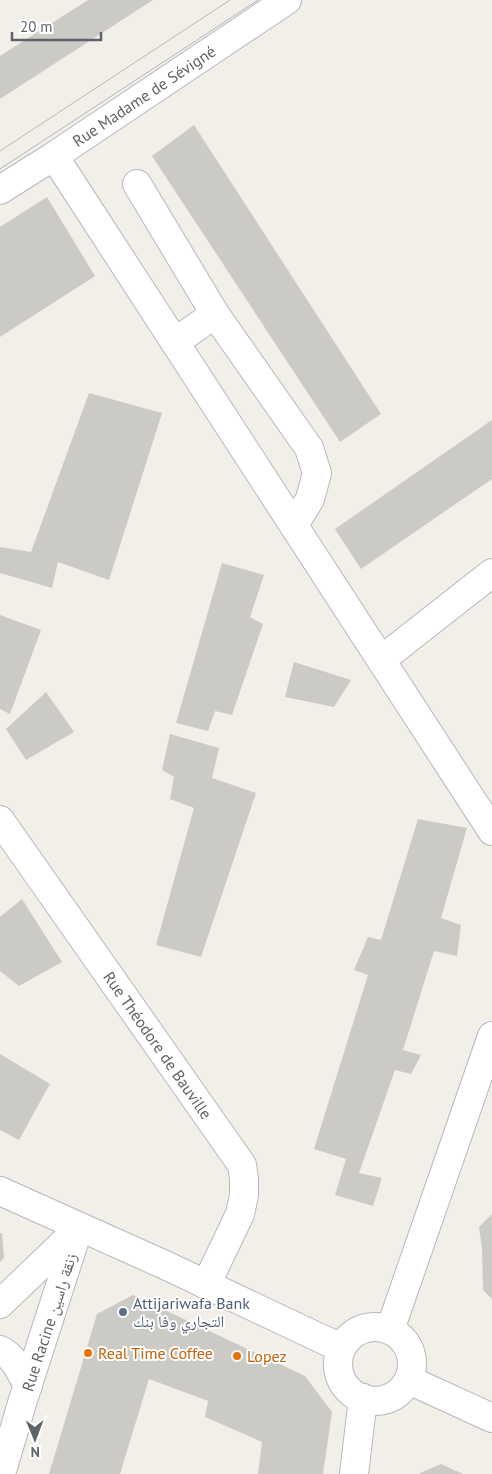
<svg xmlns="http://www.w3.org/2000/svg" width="492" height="1474" font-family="'PT Sans','Noto Naskh Arabic',sans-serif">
  <rect width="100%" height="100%" fill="#f1efe8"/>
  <g fill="#cccac5">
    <path d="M88 0H153L0 99V56Z"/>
    <path d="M194 125 381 414 340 442 152 156Z"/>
    <path d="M47 197 95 276 0 337V227Z"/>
    <path d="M89 393 162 413 109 580 58 562 52 588 0 573V547L31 552Z"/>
    <path d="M492 420V479L361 569 335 529Z"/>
    <path d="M222 563 264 575 250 617 263 624 232 715 215 711 208 731 176 723Z"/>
    <path d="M0 615 41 630 10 714 0 709Z"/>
    <path d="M294 662 351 680 334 707 285 697Z"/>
    <path d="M46 692 74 732 26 760 6 729Z"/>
    <path d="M170 734 219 748 212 778 256 793 201 957 156 945 194 808 170 799 174 777 162 770Z"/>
    <path d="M418 819 467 828 441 918 461 925 457 956 434 951 403 1050 421 1055 411 1074 395 1070 359 1173 382 1178 373 1206 335 1195 346 1159 314 1149 368 975 354 970 368 937 381 940Z"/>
    <path d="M22 899 62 962 19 986 0 971V917Z"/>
    <path d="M0 1054 50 1084 19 1140 0 1130Z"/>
    <path d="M492 1214V1299L483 1290 482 1248 479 1227Z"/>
    <path d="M0 1233H2L4 1258 0 1262Z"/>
    <path d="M133 1295 305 1376 332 1412 323 1474H258L262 1442 205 1417 208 1401 149 1379 120 1474H49L97 1314Z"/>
    <path d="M441 1464 463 1474H418Z"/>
  </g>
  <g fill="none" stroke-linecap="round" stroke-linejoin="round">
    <defs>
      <g id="minor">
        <path d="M54 156 492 831"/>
        <path d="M137 184 215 314 175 342"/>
        <path id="s1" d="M0 190 54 156 287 0"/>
        <path d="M215 314 309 448 317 473 310 499 294 525"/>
        <path d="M381 660 492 573"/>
        <path id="s2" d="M0 820 242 1165 244 1179V1195L240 1214 206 1285"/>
        <path d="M0 1304 77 1230"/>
        <path d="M390 1330 492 1036"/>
        <path d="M0 1350C15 1357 21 1373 28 1386"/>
        <path d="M1 1474 23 1400 79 1227"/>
        <path d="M354 1474 363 1398"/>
      </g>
      <g id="tertiary">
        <path d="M0 1191 165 1265 341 1348"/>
        <circle cx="375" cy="1364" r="37"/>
        <path d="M409 1380 492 1418"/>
      </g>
    </defs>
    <use href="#minor" stroke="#b5b8bc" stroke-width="30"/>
    <use href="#tertiary" stroke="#b5b8bc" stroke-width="30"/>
    <use href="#minor" stroke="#fff" stroke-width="28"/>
    <use href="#tertiary" stroke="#fff" stroke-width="28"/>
    <g stroke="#b6b7b8" stroke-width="1">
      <path d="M0 151 230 0"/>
      <path d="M0 169 258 0"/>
    </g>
  </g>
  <circle fill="#5c6f8a" stroke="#fff" stroke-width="2" cx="123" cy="1312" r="5"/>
  <g fill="#e8710a" stroke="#fff" stroke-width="2">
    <circle cx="88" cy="1353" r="5"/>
    <circle cx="237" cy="1356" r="5"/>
  </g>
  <g text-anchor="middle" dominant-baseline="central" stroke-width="4" stroke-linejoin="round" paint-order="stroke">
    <g font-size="16" fill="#5f6368" stroke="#fff">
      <text stroke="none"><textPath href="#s1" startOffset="172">Rue Madame de Sévigné</textPath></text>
      <text stroke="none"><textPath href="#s2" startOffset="275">Rue Théodore de Bauville</textPath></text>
      <text transform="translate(49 1322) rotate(-72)">Rue Racine زنقة راسين</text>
    </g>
    <g font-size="16" fill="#4e5e75" stroke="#fff" text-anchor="start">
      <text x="133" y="1303">Attijariwafa Bank<tspan x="133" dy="18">التجاري وفا بنك</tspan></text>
    </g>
    <g font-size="16" fill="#c56008" stroke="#fff" text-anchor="start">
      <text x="98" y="1353">Real Time Coffee</text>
      <text x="247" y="1356">Lopez</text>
    </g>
  </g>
  <g transform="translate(35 1439) rotate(179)" stroke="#ffffff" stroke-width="4" paint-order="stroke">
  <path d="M0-4L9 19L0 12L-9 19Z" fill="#5f6368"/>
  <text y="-8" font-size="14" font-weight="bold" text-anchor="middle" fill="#5f6368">N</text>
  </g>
  <path d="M12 32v8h89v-8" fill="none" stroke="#5f6368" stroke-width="2.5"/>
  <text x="20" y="32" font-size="15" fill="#5f6368" stroke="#ffffff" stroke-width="4" paint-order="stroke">20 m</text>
</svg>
